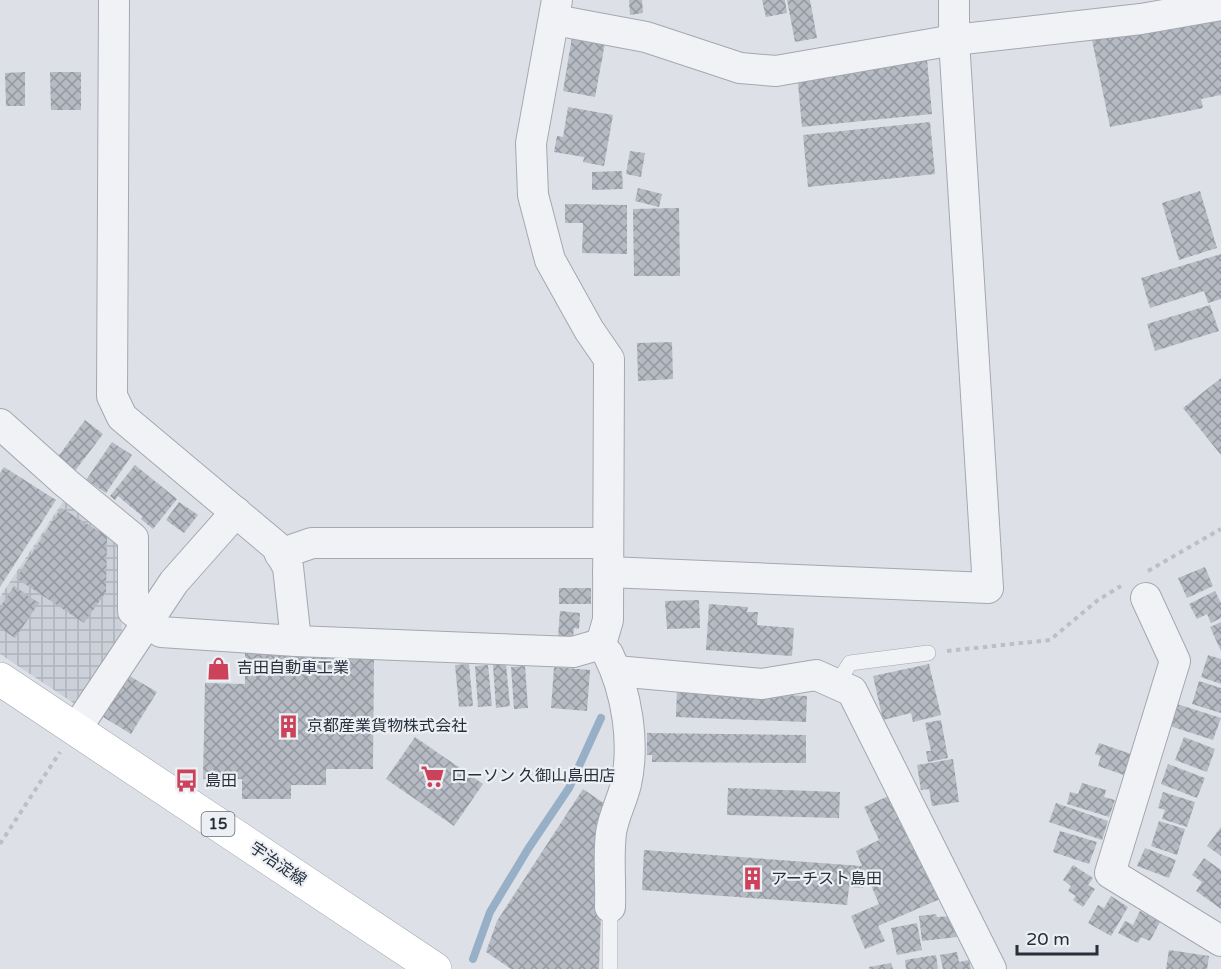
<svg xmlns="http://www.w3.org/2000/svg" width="1221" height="969" font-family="'Varela Round','Noto Sans JP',sans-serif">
  <defs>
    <pattern id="industrial-grid" width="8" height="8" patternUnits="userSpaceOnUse" patternTransform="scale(1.5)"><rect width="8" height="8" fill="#cbd0d9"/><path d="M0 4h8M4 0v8" fill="none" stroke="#aeb3bb"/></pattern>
    <pattern id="building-cross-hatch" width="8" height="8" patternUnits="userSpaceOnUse" patternTransform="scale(1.5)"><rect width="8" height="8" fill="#b5bac3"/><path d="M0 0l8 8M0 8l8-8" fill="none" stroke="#9398a0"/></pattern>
  </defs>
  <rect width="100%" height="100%" fill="#dde1e7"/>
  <path fill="url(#industrial-grid)" d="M66 497 119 535 122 637 75 704 0 654V597Z"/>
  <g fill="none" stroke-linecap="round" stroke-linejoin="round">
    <path stroke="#98b0c7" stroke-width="8" d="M473 959 490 912 528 849 569 788 601 718"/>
  </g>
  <g fill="url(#building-cross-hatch)">
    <path d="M629 0H642L643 13 630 15Z"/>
    <path d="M762 0H785L787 13 766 17Z"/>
    <path d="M787 0H810L817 38 795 42Z"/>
    <path d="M1221 13V95L1201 99 1203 108 1110 127 1092 40Z"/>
    <path d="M572 37 605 43 595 97 563 91Z"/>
    <path d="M927 59 932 114 802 127 797 73Z"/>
    <path d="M25 72V106H6L5 73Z"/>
    <path d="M50 72H81V110H51Z"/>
    <path d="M568 107 613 115 604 166 583 162 584 157 554 152 557 136 563 137Z"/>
    <path d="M930 122 935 174 808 187 803 135Z"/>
    <path d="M630 151 645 153 641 177 626 174Z"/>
    <path d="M622 171 623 189 592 190V172Z"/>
    <path d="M638 188 662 194 659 207 635 201Z"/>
    <path d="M1200 191 1217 248 1179 260 1162 203Z"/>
    <path d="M565 204 627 205V254L582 253 583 223H565Z"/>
    <path d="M679 208 680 276H634L633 209Z"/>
    <path d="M1221 254V299L1208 303 1204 291 1150 308 1141 278Z"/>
    <path d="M1210 305 1219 331 1155 351 1147 324Z"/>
    <path d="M672 342 673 379 638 381 637 343Z"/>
    <path d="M1221 378V455L1183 408Z"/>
    <path d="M85 420 103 434 75 471 57 458Z"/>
    <path d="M112 442 132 455 106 493 86 480Z"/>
    <path d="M135 465 177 499 153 529 141 519 143 517 118 496 115 500 110 496Z"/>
    <path d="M4 467 56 500 0 587V473Z"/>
    <path d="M179 502 198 515 184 533 166 520Z"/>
    <path d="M61 508 107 536 106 592 84 623 16 578Z"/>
    <path d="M1205 567 1213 586 1187 598 1178 578Z"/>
    <path d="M14 586 39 603 15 638 0 628V607Z"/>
    <rect x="559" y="588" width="32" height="16"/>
    <path d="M1215 591 1221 603V618L1211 623 1207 614 1197 619 1189 604Z"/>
    <path d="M699 600 700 628 667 629 665 601Z"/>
    <path d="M709 604 748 607 747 612H758L757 625 794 628 792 656 706 650Z"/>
    <path d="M560 611 580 613 579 629 574 628 573 638 558 637Z"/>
    <path d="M1221 622V651L1210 627Z"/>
    <path d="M245 649 374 654 373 769H326V785H291V799H242V779H203L205 683 245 684Z"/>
    <path d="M1208 655 1221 659V684L1201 677Z"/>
    <path d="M469 664 473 706 459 707 455 665Z"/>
    <path d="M506 664 510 706 496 708 493 665Z"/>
    <path d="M929 664 941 715 913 722 911 713 883 720 873 676Z"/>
    <path d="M488 665 492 706 478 707 475 666Z"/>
    <path d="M525 666 528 708 514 709 511 667Z"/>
    <path d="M554 667 590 670 587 711 551 708Z"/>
    <path d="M128 675 157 692 131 734 103 717Z"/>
    <path d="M1199 681 1221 688V713L1192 704Z"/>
    <path d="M677 690 807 696 806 722 676 717Z"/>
    <path d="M1177 704 1221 718 1213 740 1170 726Z"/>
    <path d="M941 720 948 758 928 762 926 751H931L925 723Z"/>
    <path d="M647 733 806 735V763L652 762V755H647Z"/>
    <path d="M415 737 483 784 454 826 386 779Z"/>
    <path d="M1184 737 1215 749 1207 772 1175 760Z"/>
    <path d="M1099 743 1131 754 1124 775 1098 766 1101 756 1095 754Z"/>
    <path d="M953 759 959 802 932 806 929 789 921 790 917 765Z"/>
    <path d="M1168 764 1205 778 1197 798 1161 784Z"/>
    <path d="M1082 783 1106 790 1104 797 1115 800 1109 817 1067 804 1070 792 1078 794Z"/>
    <path d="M728 788 840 792 839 818 727 815Z"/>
    <path d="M583 789 605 804 599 969H511L486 952 497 921Z"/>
    <path d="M1163 792 1195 802 1187 827 1162 819 1165 810 1158 808Z"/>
    <path d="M893 794 940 899 878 926 885 941 865 949 851 916 879 904 865 871 863 888 849 887 847 905 642 890 644 850 862 866 856 851 879 840 864 807Z"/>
    <path d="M1056 803 1108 821 1102 840 1049 822Z"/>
    <path d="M1159 821 1185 829 1177 855 1151 846Z"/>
    <path d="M1221 827V856L1207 846Z"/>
    <path d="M1060 831 1097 842 1089 864 1053 852Z"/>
    <path d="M1145 848 1176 860 1169 878 1137 866Z"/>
    <path d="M1204 858 1221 870V909L1196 891 1202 882 1192 875Z"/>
    <path d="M1073 865 1093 878 1088 885 1095 889 1083 907 1073 900 1076 896 1068 891 1071 886 1063 880Z"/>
    <path d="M1111 896 1128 907 1111 936 1088 923 1098 905 1104 908Z"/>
    <path d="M1140 911 1160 922 1150 941 1141 937 1138 943 1118 933 1125 921 1133 925Z"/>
    <path d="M936 914 937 917 955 916 957 937 922 941 919 916Z"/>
    <path d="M917 923 922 950 897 955 891 928Z"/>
    <path d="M1169 950 1209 956 1207 969H1166Z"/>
    <path d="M957 952 959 962 969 960 971 969H943L940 955Z"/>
    <path d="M936 955 938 969H906L905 960Z"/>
    <path d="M891 963 893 969H869V967Z"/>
  </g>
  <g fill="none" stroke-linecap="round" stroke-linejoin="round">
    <defs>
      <g id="service">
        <path d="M837 684 850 663 928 653"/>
        <path d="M610 969V907"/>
      </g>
      <g id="minor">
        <path d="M114 0 112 396 122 417 276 546 288 567 296 641"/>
        <path d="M557 0 531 143 533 195 550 260 589 330 609 359 608 620 601 644"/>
        <path d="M555 20 646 37 740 68 776 71 954 40 1141 19 1221 5"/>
        <path d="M0 424 66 483 133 538V611L161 632 296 641 573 652 601 644"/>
        <path d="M280 554 312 543H608"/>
        <path d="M608 572 988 588 954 40V0"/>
        <path d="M1146 598 1175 661 1110 873 1221 941"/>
        <path d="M608 654C627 692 635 743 626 784 622 801 613 817 611 833 608 857 611 883 610 907"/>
        <path d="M616 671 762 684 816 675 852 691 991 969"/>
        <path d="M76 729 174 582 236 512"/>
      </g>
      <path id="primary" d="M0 679 435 969"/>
    </defs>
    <use href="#service" stroke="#a3a8b1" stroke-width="16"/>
    <use href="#minor" stroke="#a3a8b1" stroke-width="32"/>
    <use href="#primary" stroke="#9da6b2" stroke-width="34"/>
    <g stroke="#bcbfc5" stroke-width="4" stroke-dasharray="4.5 4.5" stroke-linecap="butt">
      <path d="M1148 571 1221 529"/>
      <path d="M947 651 1050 640 1098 600 1121 586"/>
      <path d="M0 844 60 752"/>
    </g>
    <use href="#service" stroke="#f0f2f5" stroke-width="15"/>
    <use href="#minor" stroke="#f0f2f5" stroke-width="30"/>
    <use href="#primary" stroke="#fff" stroke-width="33"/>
  </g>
  <defs>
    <symbol id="shop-bare" viewBox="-9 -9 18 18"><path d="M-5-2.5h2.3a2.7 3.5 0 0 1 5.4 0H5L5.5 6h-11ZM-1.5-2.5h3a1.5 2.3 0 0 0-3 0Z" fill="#cc425a" stroke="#ecf0f5" stroke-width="2.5" paint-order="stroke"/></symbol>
    <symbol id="building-bare" viewBox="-9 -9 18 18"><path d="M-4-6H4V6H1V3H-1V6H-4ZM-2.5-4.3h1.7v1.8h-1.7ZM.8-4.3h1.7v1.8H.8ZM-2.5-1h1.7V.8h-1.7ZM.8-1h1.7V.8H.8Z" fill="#cc425a" stroke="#ecf0f5" stroke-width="2.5" paint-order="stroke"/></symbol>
    <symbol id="supermarket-bare" viewBox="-9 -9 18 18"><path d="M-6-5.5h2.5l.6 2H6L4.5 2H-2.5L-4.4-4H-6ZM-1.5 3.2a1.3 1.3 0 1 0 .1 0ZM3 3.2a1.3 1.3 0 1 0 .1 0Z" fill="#cc425a" stroke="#ecf0f5" stroke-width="2.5" paint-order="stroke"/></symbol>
    <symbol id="bus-bare" viewBox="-9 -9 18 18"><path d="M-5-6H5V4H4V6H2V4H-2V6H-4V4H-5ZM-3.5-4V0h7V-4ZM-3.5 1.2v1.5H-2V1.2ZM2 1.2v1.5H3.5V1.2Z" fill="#cc425a" stroke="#ecf0f5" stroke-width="2.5" paint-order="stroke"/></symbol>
  </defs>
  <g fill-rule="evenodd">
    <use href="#shop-bare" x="202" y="652" width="33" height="33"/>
    <use href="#building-bare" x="272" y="710" width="33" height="33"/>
    <use href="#supermarket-bare" x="416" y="760" width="33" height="33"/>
    <use href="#bus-bare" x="170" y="764" width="33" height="33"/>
    <use href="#building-bare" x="736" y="862" width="33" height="33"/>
  </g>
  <g text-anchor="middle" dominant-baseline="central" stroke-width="4.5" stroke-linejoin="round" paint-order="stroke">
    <rect fill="#ecf0f5" stroke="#626974" stroke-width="1.5" x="201.5" y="812" width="33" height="24" rx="4.5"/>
    <g font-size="15" font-weight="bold" fill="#272f3d">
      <text x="218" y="824">15</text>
    </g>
    <g font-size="16" fill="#272f3d" stroke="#ecf0f5" text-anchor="start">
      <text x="237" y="668">吉田自動車工業</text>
      <text x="307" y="726">京都産業貨物株式会社</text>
      <text x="451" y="776">ローソン 久御山島田店</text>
      <text x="205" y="781">島田</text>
      <text x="771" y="879">アーチスト島田</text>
    </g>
    <g font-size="16" fill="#272f3d" stroke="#ecf0f5">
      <text transform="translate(278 864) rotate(34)">宇治淀線</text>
    </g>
  </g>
  <path d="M1017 945v9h80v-9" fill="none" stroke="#272f3d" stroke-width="3"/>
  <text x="1026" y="945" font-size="18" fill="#272f3d" stroke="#ecf0f5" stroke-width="4.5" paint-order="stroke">20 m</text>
</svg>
